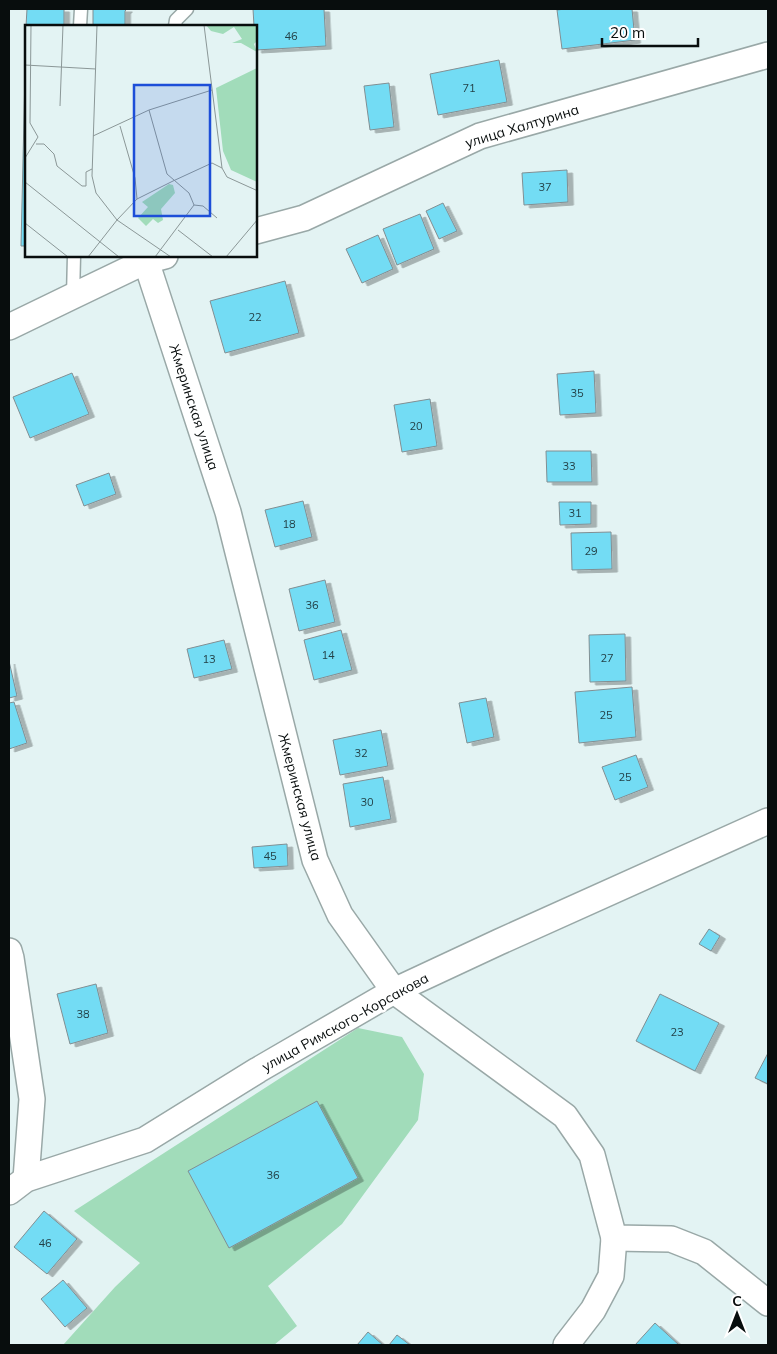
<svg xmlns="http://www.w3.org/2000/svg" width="777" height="1354" font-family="Mulish,sans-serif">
  <defs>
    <filter id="shadow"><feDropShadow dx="5.5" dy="3" stdDeviation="0" flood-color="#0004"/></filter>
  </defs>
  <rect width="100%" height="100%" fill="#e3f3f3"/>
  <path fill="#a1dcba" d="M358 1028 402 1037 424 1074 418 1120 342 1224 268 1286 297 1326 274 1345H63L115 1287 140 1263 74 1211Z"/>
  <g fill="#73dcf4" stroke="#818e92" filter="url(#shadow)">
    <path d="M27 9H64V26H26Z"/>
    <path d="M93 9H127L125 11V26H93Z"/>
    <path d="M253 9H324L326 46 256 50V26H254Z"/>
    <path d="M565 9H632L635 40 562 49 557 10Z"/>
    <path d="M26 30V246H21Z"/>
    <path d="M499 60 507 102 438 115 430 74Z"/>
    <path d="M389 83 394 127 370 130 364 86Z"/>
    <path d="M567 170 568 202 524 205 522 173Z"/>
    <path d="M443 203 457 231 439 239 426 211Z"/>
    <path d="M420 214 434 249 397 265 383 229Z"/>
    <path d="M378 235 393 269 362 283 346 249Z"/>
    <path d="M285 281 299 333 225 353 210 301Z"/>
    <path d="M594 371 596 413 560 415 557 374Z"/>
    <path d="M72 373 89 414 30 438 13 397Z"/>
    <path d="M430 399 437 446 402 452 394 405Z"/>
    <path d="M546 451H591L592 482H547Z"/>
    <path d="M109 473 116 494 84 506 76 485Z"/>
    <path d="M303 501 312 537 275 547 265 510Z"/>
    <path d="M559 502H591V524L560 525Z"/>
    <path d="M611 532 612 569 572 570 571 533Z"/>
    <path d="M325 580 335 622 299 631 289 589Z"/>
    <path d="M341 630 352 670 314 680 304 640Z"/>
    <path d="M625 634 626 681 590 682 589 635Z"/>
    <path d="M224 640 232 669 194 678 187 649Z"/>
    <path d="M9 661 17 696 9 698Z"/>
    <path d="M632 687 636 737 579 743 575 692Z"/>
    <path d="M486 698 494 737 467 743 459 703Z"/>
    <path d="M14 702 27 743 9 749V703Z"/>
    <path d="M381 730 388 766 340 775 333 740Z"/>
    <path d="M636 755 648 787 615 800 602 767Z"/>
    <path d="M383 777 391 819 350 827 343 784Z"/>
    <path d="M287 844 288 866 254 868 252 847Z"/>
    <path d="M709 929 720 936 711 951 699 944Z"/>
    <path d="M96 984 108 1033 70 1044 57 994Z"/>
    <path d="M660 994 719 1023 695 1071 636 1041Z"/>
    <path d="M768 1053V1084L755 1078Z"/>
    <path d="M317 1101 358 1178 229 1248 188 1171Z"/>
    <path d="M44 1211 77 1239 47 1274 14 1247Z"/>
    <path d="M63 1280 87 1308 65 1327 41 1299Z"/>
    <path d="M655 1323 679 1345H635Z"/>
    <path d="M368 1332 383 1345H357Z"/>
    <path d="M397 1335 410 1345H389Z"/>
  </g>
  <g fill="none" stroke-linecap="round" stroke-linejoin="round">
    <defs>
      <g id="lane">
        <path d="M80 26 81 9"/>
        <path d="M175 26 176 20 187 9"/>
        <path d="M73 296 74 256"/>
      </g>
      <g id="street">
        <path d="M256 231 304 218 480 136 768 55"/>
        <path d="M146 261 228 512 315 860 340 915 394 991 565 1116 592 1155 614 1238 671 1239 704 1252 768 1303"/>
        <path d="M9 327 73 296 146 261 165 256"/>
        <path d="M9 951 11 958 32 1099 26 1179"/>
        <path d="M9 1192 26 1179 145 1140 258 1070 394 991 499 942 768 821"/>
        <path d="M566 1345 593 1310 611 1276 614 1238"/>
      </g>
    </defs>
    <use href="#lane" stroke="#99a8a7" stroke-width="15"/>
    <use href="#street" stroke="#99a8a7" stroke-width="28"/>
    <use href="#lane" stroke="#fff" stroke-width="12"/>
    <use href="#street" stroke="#fff" stroke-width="25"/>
  </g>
  <g text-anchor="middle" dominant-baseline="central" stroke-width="5" stroke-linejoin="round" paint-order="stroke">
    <g font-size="11" fill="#234147">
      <text x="291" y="36">46</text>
      <text x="469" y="88">71</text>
      <text x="545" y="187">37</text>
      <text x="255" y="317">22</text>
      <text x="577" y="393">35</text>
      <text x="416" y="426">20</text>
      <text x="569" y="466">33</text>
      <text x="575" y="513">31</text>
      <text x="289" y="524">18</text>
      <text x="591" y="551">29</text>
      <text x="312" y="605">36</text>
      <text x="328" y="655">14</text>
      <text x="607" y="658">27</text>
      <text x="209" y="659">13</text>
      <text x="606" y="715">25</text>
      <text x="361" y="753">32</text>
      <text x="625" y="777">25</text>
      <text x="367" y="802">30</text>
      <text x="270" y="856">45</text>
      <text x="83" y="1014">38</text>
      <text x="677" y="1032">23</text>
      <text x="273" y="1175">36</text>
      <text x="45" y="1243">46</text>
    </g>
    <g font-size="14" fill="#080d0d" stroke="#fff">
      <text transform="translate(522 126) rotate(-17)">улица Халтурина</text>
      <text transform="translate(194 407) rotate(72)">Жмеринская улица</text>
      <text transform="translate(300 797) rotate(75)">Жмеринская улица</text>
      <text transform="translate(345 1022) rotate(-29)">улица Римского-Корсакова</text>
    </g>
  </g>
  <g transform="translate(25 25)">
    <rect width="232" height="232" fill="#e3f3f3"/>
    <path d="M181 0H232V16L229 19 232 27 216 18H207L217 14 209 2 198 9 186 6ZM232 43V157L206 145 198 126 191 63ZM144 159 148 160 150 168 136 184 138 195 133 198 128 194 121 201 113 193 123 182 117 177Z" fill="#a1dcba"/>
    <path fill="none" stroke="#8b9797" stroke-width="1" d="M179 0 197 143 202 152 233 166M0 40 71 44M35 81 38 0M124 85 142 149 164 168 169 180 178 181 192 193M95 101 110 153 112 174M68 111 124 85 187 65M11 119H19L29 129 32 141 57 161H61V147L67 144M0 133 13 112 5 98 6 0M0 157 94 232M0 198 43 232M153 205 188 232M63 232 92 195 71 168 67 151 72 0M130 232 169 180M146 232 92 195 112 174 148 156 187 138 197 143M201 232 233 194"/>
    <path fill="#1d4ed8" fill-opacity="0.15" stroke="#1d4ed8" stroke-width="2.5" d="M109 60H185V191H109Z"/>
    <rect width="232" height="232" fill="none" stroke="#080d0d" stroke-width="2.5"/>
  </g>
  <rect width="777" height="1354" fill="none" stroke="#080d0d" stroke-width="20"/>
  <g transform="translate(737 1314)" stroke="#ffffff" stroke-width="4" paint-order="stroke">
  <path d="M0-4L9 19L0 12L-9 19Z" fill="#080d0d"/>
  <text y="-8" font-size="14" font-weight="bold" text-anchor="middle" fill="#080d0d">С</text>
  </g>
  <path d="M602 38v8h96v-8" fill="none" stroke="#080d0d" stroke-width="2.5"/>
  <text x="610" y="38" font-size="15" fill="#080d0d" stroke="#ffffff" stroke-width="4" paint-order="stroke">20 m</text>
</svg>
